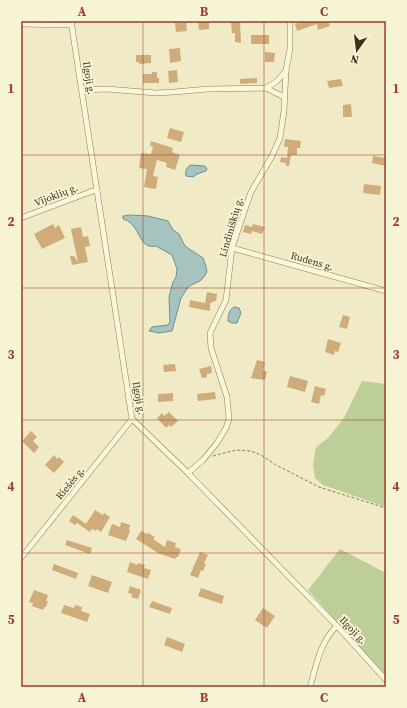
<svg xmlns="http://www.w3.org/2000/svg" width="407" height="708" font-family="'Source Serif 4',serif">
  <rect width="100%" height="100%" fill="#f0ebc6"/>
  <g fill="#bece99">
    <path d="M362 381 386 384V507L323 485 315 478 313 464 316 447 328 438 344 418Z"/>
    <path d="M340 549 386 573V676L308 590Z"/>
  </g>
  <g fill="#a7c3c0" stroke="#6d928f">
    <path d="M190 165 205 166 207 169 206 171 197 174 193 177 186 176C185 171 186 169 190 165Z"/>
    <path d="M129 215 148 216 168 221 173 230 179 234 185 246 203 258 206 266 207 272 204 277 200 281 189 286 181 298 172 331 159 333 149 331 152 327 168 325 170 322 169 297 173 282 176 277 177 269 172 255 156 246C140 250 140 229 129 222 127 220 125 220 123 219V216Z"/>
    <path d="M234 307 239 308 241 313 237 323H232L228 321C228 315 229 310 234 307Z"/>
  </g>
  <g fill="#cfad7b">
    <path d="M198 21H209V29L199 30Z"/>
    <path d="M231 21H240L241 43 235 42V33H232Z"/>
    <path d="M303 21H329L330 26 318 30 317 24 297 31 295 24Z"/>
    <path d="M186 22 187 31 176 32 175 23Z"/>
    <rect x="251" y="35" width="18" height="9"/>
    <path d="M180 48 181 61 170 63 169 49Z"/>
    <path d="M265 52 275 53 274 62H265Z"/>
    <path d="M136 55H151V63L139 64V62H136Z"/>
    <path d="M177 70 178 82 169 83 168 71Z"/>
    <path d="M152 72H157V78H159V83H143V74H152Z"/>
    <path d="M257 78V83L240 84V79Z"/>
    <path d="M341 79 343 86 329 88 327 81Z"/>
    <path d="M351 104 352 117H343V105Z"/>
    <path d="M170 128 184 132 181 142 167 138Z"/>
    <path d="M285 139 301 141 300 148H297V155H291L289 166H286V163L280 162 281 157 287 158 288 147H284Z"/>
    <path d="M151 141 173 148 172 152 180 155 175 170 166 167 167 163 157 160 153 176 158 177 156 189 144 187 147 169 139 168 141 153 151 154 153 146H150Z"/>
    <path d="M373 156 386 158V166L372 163Z"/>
    <path d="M364 184 381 186 380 195 363 193Z"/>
    <path d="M53 224 55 228 59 225 65 238 42 249 34 234Z"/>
    <path d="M253 224 265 227 262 234 252 231 251 234 243 232 245 225 252 227Z"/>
    <path d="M81 227 83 237 88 236 90 246 85 247 88 262 72 265 70 256H74L78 262 71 229Z"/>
    <path d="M207 292 217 294 216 301H213L212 303H210V311L189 307 190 300 205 303Z"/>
    <path d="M343 315 350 317 347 329 339 327Z"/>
    <path d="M328 339 341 343 338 352 335 351 334 355 325 352Z"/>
    <path d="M257 360 265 362 263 370 267 372 265 380 251 378Z"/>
    <path d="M175 364 176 371 164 372 163 365Z"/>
    <path d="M211 366 212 373 207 374V377L202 378 199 369Z"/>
    <path d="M290 376 308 381 305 392 287 387Z"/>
    <path d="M315 386 326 389 324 396 321 395 319 404 311 402Z"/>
    <path d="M215 392 216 399 198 401 197 394Z"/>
    <path d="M173 393V401L158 402V394Z"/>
    <path d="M169 412 178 421 171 427 169 425 166 428 157 418 162 413 164 416Z"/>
    <path d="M31 431 37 437 33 441 39 447 34 453 22 441Z"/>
    <path d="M54 455 57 459 59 457 64 462 54 473 45 465Z"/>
    <path d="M95 510 103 515 104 513 110 517 101 532 97 529 96 531 92 529 90 532 77 523 75 525 69 521 73 515 86 524Z"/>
    <path d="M121 522 130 525 129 530 130 531 126 541 108 535 112 524 120 527Z"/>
    <path d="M141 531 147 534 148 533 155 537 153 539 165 547 167 540 176 543 175 547 181 549 178 557H176L175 559 158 553 136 539Z"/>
    <path d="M67 540 92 548 90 554 65 545Z"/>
    <path d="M200 552 208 555 204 563 206 564 203 571 201 570 198 578 190 575Z"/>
    <path d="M130 562 137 565 138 563 145 565 144 568 151 570 148 579 127 572Z"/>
    <path d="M54 564 78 573 76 579 52 570Z"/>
    <path d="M92 575 112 582 108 593 88 586Z"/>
    <path d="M130 586 141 590 138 599 131 597 132 594 128 593Z"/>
    <path d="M201 588 224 596 222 604 198 596Z"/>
    <path d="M34 590 48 595 46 601H48L46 607H45L43 610 32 606 33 603 29 602Z"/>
    <path d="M152 601 172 608 170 614 149 607Z"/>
    <path d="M64 605 74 608 75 605 82 607 81 611 90 614 87 622 61 613Z"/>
    <path d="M263 608 275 616 267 628 255 620Z"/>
    <path d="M167 637 185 644 182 652 164 645Z"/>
  </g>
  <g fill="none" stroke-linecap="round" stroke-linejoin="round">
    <defs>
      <g id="street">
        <path d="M71 21 132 419 188 473 337 626 386 680"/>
        <path d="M21 24 72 25"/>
        <path d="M266 88 276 82 286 71"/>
        <path d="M82 90 107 89 156 93 174 92 208 89 266 88 284 97"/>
        <path d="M21 218 90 192 97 190"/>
        <path d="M232 248 386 291"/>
        <path d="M188 473 203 460 217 443 226 428 229 419 227 397 211 348 210 333 226 300 232 248 243 215 251 192 272 156 280 138 284 111 286 70 290 49V21"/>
        <path d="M21 558 132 419"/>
        <path d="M310 687C316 667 320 641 337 626"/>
      </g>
    </defs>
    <use href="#street" stroke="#8b7d5b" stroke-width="6"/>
    <path stroke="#8b7d5b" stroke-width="1" stroke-dasharray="3 2" stroke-linecap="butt" d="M213 456 236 450 251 451 261 455 276 465 319 487 386 508"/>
    <use href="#street" stroke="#faf6d9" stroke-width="5"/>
  </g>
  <path fill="none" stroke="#9c3d29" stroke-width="1" stroke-opacity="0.55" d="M143 21V687M264 21V687M21 155H386M21 288H386M21 420H386M21 553H386"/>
  <g text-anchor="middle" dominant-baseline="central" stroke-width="4" stroke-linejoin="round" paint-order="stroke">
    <g font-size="10" fill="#3b321f" stroke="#f7f3d5">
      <text transform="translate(89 78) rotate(81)">Ilgoji g.</text>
      <text transform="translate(56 195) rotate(-21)">Vijoklių g.</text>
      <text transform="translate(231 227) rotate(-74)">Lindiniškių g.</text>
      <text transform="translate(312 261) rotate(16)">Rudens g.</text>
      <text transform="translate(139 398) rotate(79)">Ilgoji g.</text>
      <text transform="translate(70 483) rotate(-51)">Riešės g.</text>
      <text transform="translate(353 630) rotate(46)">Ilgoji g.</text>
    </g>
  </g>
  <rect width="407" height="708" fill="none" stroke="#f7f3d5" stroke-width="44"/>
  <g transform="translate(357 50) rotate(194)" stroke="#f7f3d5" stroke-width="3" paint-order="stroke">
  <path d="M0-3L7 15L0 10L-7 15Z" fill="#3b321f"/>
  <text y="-6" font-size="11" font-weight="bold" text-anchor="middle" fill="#3b321f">N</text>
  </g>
  <rect x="22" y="22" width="363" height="664" fill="none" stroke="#9c3d29" stroke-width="1.5"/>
  <g font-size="13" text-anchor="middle" font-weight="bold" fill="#9c3d29">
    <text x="82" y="16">A</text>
    <text x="204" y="16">B</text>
    <text x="324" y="16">C</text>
    <text x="11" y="93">1</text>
    <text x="396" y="93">1</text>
    <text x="11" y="226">2</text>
    <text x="396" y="226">2</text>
    <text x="11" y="359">3</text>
    <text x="396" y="359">3</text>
    <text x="11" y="491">4</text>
    <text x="396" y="491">4</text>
    <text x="11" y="624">5</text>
    <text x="396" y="624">5</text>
    <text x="82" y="702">A</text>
    <text x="204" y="702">B</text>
    <text x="324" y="702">C</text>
  </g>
</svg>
